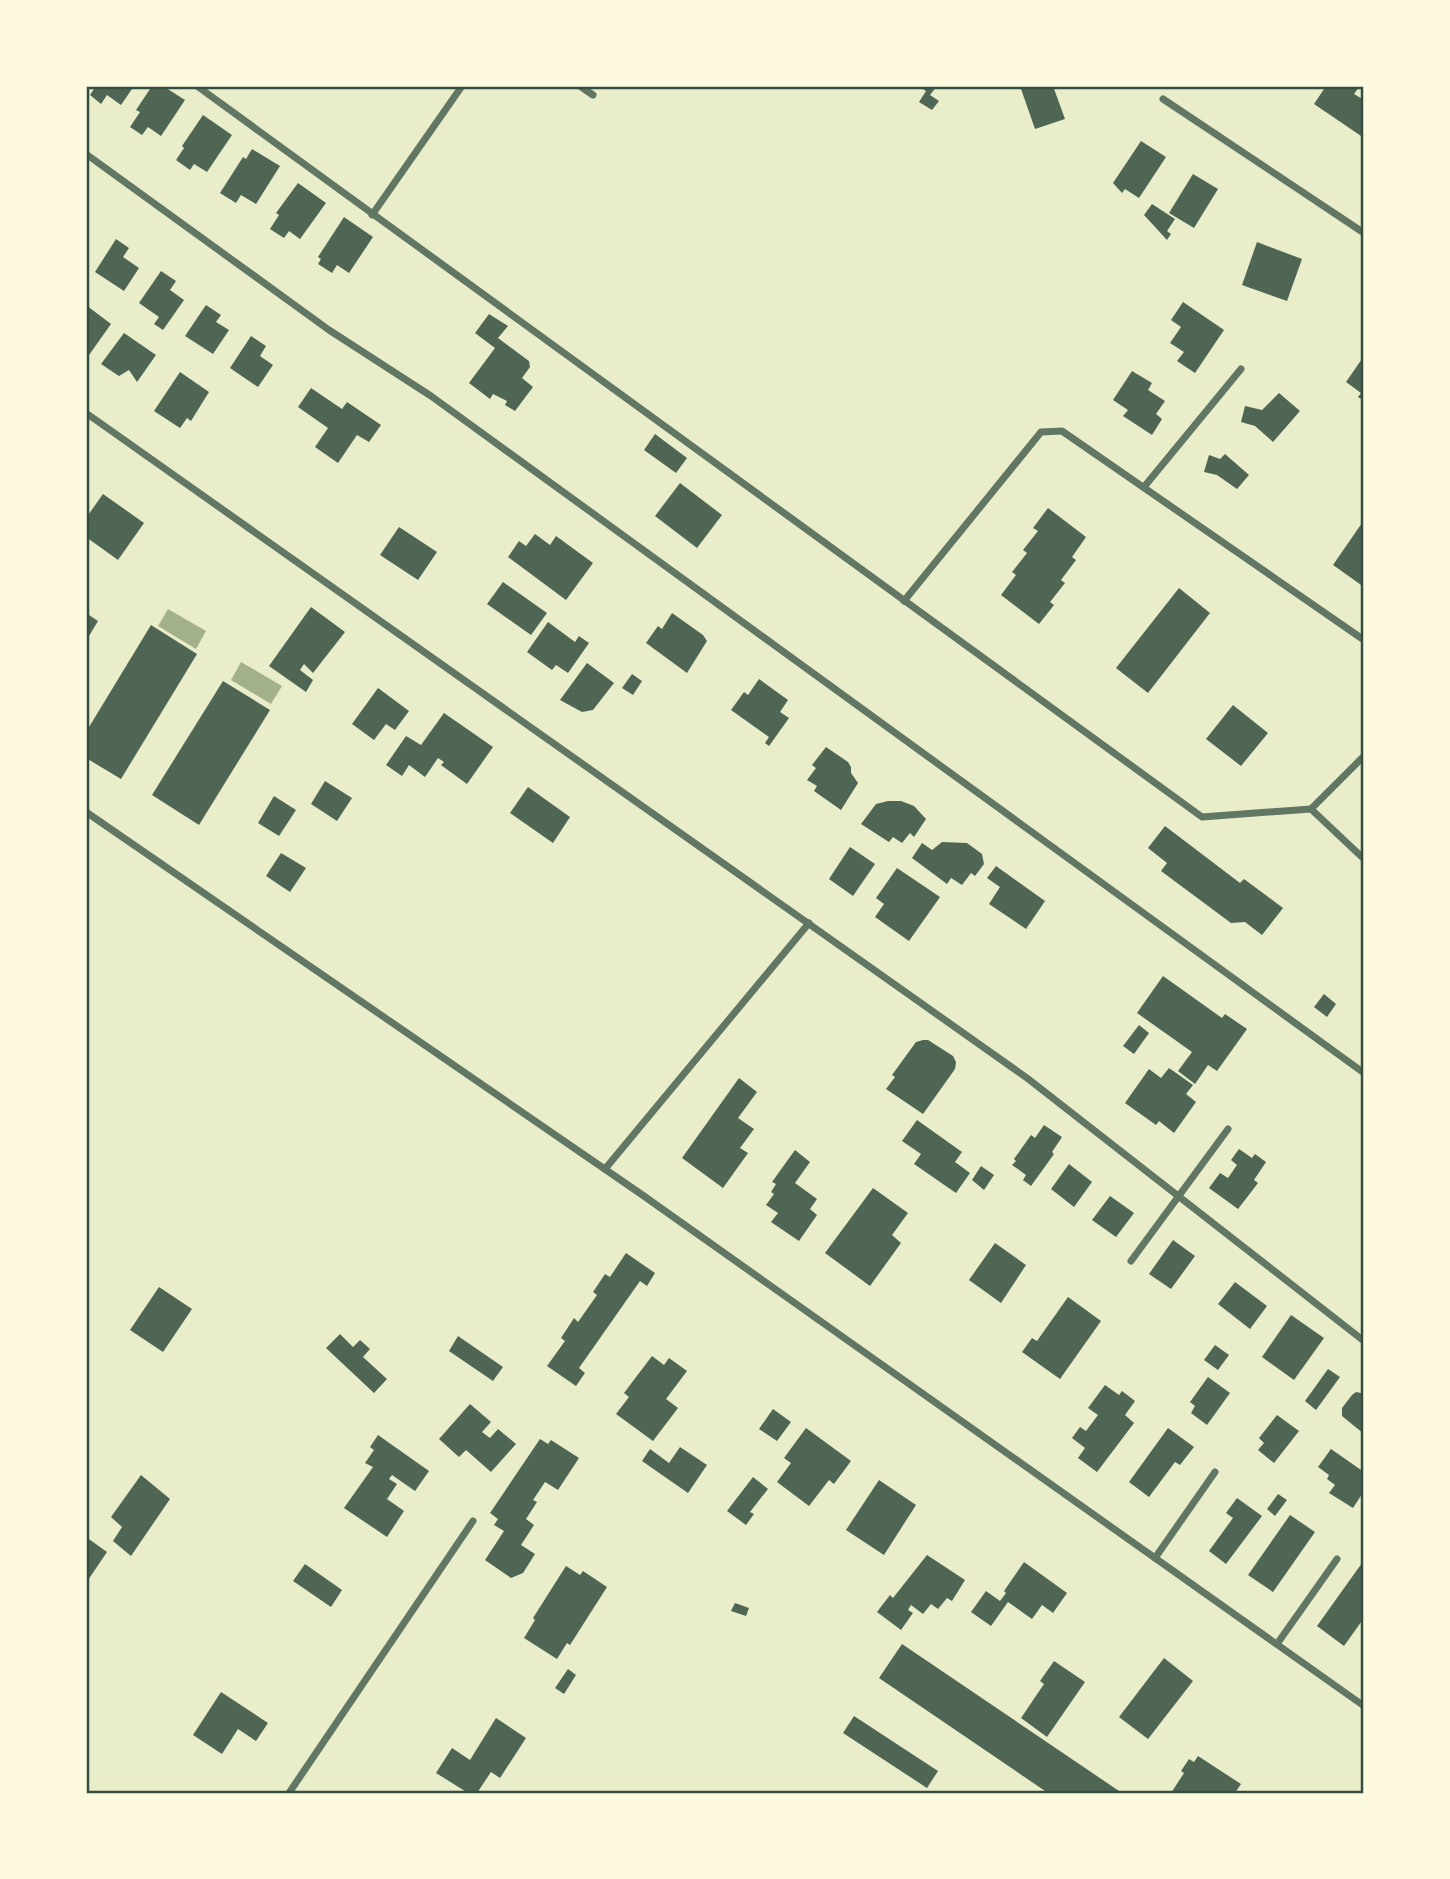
<svg xmlns="http://www.w3.org/2000/svg" width="1450" height="1879" font-family="'Varela Round',sans-serif">
  <rect width="100%" height="100%" fill="#e9edc9"/>
  <g fill="#a3b18a">
    <path d="M168 609 206 631 196 649 158 626Z"/>
    <path d="M241 662 282 686 271 704 231 680Z"/>
  </g>
  <g fill="#4f6655">
    <path d="M96 86H134L121 105 107 95 101 104 90 95Z"/>
    <path d="M152 86H163L185 100 161 136 148 127 142 135 130 127 140 112 136 110Z"/>
    <path d="M918 86H937L930 95 939 101 932 110 919 102 926 91Z"/>
    <path d="M1020 86H1053L1065 119 1035 129Z"/>
    <path d="M1326 86H1360L1354 94 1364 100V138L1314 104Z"/>
    <path d="M203 115 232 135 207 172 194 164 190 170 176 160 184 148 182 146Z"/>
    <path d="M1141 141 1166 157 1139 198 1125 189 1122 193 1113 183Z"/>
    <path d="M252 149 280 166 256 204 241 195 236 203 220 193 243 157 246 159Z"/>
    <path d="M1193 174 1218 189 1194 228 1169 213Z"/>
    <path d="M298 183 326 203 300 239 289 231 284 238 270 229 279 215 276 213Z"/>
    <path d="M1152 204 1175 219 1167 231 1171 234 1167 240 1144 215Z"/>
    <path d="M344 217 373 237 349 273 337 265 332 273 318 264 321 259 318 257Z"/>
    <path d="M116 239 129 248 123 257 139 268 124 291 95 272Z"/>
    <path d="M1257 242 1302 259 1287 301 1242 285Z"/>
    <path d="M161 271 176 281 170 290 184 300 163 330 154 324 159 317 139 303Z"/>
    <path d="M1183 302 1224 330 1195 373 1177 361 1184 352 1170 343 1181 327 1171 320Z"/>
    <path d="M86 305 111 324 89 355 86 353Z"/>
    <path d="M206 305 221 315 216 322 229 330 213 354 185 336Z"/>
    <path d="M489 314 508 326 498 338 529 361 530 367 522 378 533 387 515 411 505 405 507 401 493 394 490 399 469 383 495 348 475 333Z"/>
    <path d="M124 333 156 355 137 382 129 370 119 376 101 364Z"/>
    <path d="M251 336 266 346 260 356 273 365 258 387 230 368Z"/>
    <path d="M1364 356V401L1358 397 1361 393 1346 382Z"/>
    <path d="M1132 371 1152 383 1148 390 1165 401 1156 414 1162 419 1152 435 1123 416 1128 410 1113 400Z"/>
    <path d="M180 372 209 392 191 421 187 418 180 428 154 411Z"/>
    <path d="M311 388 342 409 347 402 381 425 369 442 357 435 338 463 315 447 328 428 298 407Z"/>
    <path d="M1279 393 1300 411 1273 442 1255 426 1241 422 1245 406 1262 410Z"/>
    <path d="M655 434 687 458 676 473 644 450Z"/>
    <path d="M1225 454 1249 475 1237 489 1217 475 1204 472 1209 455 1220 459Z"/>
    <path d="M680 483 722 515 697 548 655 516Z"/>
    <path d="M103 494 144 523 118 560 86 537V518Z"/>
    <path d="M1048 508 1086 537 1072 557 1076 560 1061 580 1065 583 1050 602 1054 605 1039 624 1001 595 1016 575 1012 572 1027 553 1023 550 1038 531 1033 528Z"/>
    <path d="M1364 520V587L1333 565Z"/>
    <path d="M399 527 437 552 418 580 380 555Z"/>
    <path d="M535 534 550 545 556 536 593 563 566 600 508 557 519 541 526 546Z"/>
    <path d="M503 582 547 613 531 635 487 604Z"/>
    <path d="M1179 588 1210 613 1148 693 1116 668Z"/>
    <path d="M311 607 345 632 313 673 304 664 300 670 313 680 306 692 269 666Z"/>
    <path d="M86 613 98 621 86 641Z"/>
    <path d="M672 613 703 635 707 641 687 673 646 643 658 626 662 629Z"/>
    <path d="M548 622 575 642 579 636 589 643 568 673 556 665 552 670 527 652Z"/>
    <path d="M151 625 197 654 121 779 86 758V732Z"/>
    <path d="M587 663 614 683 593 710 582 712 560 700Z"/>
    <path d="M632 674 642 681 633 695 622 688Z"/>
    <path d="M759 679 788 700 780 712 789 718 769 746 765 743 769 737 731 710 744 692 748 695Z"/>
    <path d="M223 681 270 710 199 825 152 795Z"/>
    <path d="M378 688 409 711 395 730 386 724 374 740 352 724Z"/>
    <path d="M1233 705 1268 733 1241 766 1206 739Z"/>
    <path d="M444 713 493 747 467 784 441 765 444 762 438 758 425 777 409 765 402 776 386 765 406 736 421 745Z"/>
    <path d="M826 747 848 762 851 767V773L858 783 841 810 814 791 817 786 807 780 816 768 812 765Z"/>
    <path d="M325 781 352 798 337 821 311 804Z"/>
    <path d="M528 787 570 817 553 843 510 813Z"/>
    <path d="M274 796 296 810 279 836 258 823Z"/>
    <path d="M888 801H901L914 806 926 819 914 837 910 833 902 843 893 837 889 842 861 824 876 804Z"/>
    <path d="M1165 826 1240 883 1244 879 1283 908 1262 935 1245 922 1231 923 1161 871 1167 863 1148 848Z"/>
    <path d="M942 842 967 843 982 854 984 864 975 876 971 873 962 885 951 878 947 884 912 858 922 843 932 850Z"/>
    <path d="M850 847 875 864 853 896 829 879Z"/>
    <path d="M281 853 306 868 290 892 266 876Z"/>
    <path d="M996 866 1045 901 1026 929 989 904 1000 887 987 878Z"/>
    <path d="M897 868 940 897 909 941 875 917 884 904 876 898Z"/>
    <path d="M1163 976 1222 1018 1225 1014 1247 1029 1217 1071 1208 1065 1195 1084 1178 1071 1192 1052 1137 1013Z"/>
    <path d="M1324 994 1336 1004 1327 1017 1314 1007Z"/>
    <path d="M1139 1025 1149 1033 1134 1054 1123 1046Z"/>
    <path d="M923 1040H928L953 1056 956 1062 955 1069 923 1114 886 1089 895 1077 892 1075 916 1042Z"/>
    <path d="M1169 1068 1193 1085 1186 1094 1196 1102 1174 1133 1159 1121 1156 1125 1125 1103 1149 1069 1161 1078Z"/>
    <path d="M739 1078 757 1092 738 1118 754 1129 740 1148 748 1153 723 1188 682 1158Z"/>
    <path d="M917 1120 962 1152 955 1162 970 1173 956 1193 914 1164 921 1154 902 1141Z"/>
    <path d="M1044 1125 1062 1137 1052 1152 1054 1154 1031 1186 1023 1180 1026 1175 1012 1165 1016 1161 1014 1159 1031 1135 1035 1138Z"/>
    <path d="M1239 1149 1252 1158 1255 1154 1266 1162 1254 1180 1258 1183 1238 1209 1209 1188 1220 1173 1228 1178 1237 1165 1231 1160Z"/>
    <path d="M795 1150 810 1162 795 1183 817 1199 810 1209 817 1215 799 1241 771 1222 778 1213 766 1205 774 1194 771 1192 776 1184 772 1182Z"/>
    <path d="M1069 1164 1092 1182 1074 1207 1051 1189Z"/>
    <path d="M981 1166 994 1175 984 1190 972 1180Z"/>
    <path d="M873 1188 908 1213 892 1235 901 1243 870 1286 825 1253Z"/>
    <path d="M1110 1196 1134 1213 1116 1237 1092 1220Z"/>
    <path d="M1173 1240 1195 1256 1171 1289 1149 1274Z"/>
    <path d="M995 1243 1026 1265 1001 1303 969 1280Z"/>
    <path d="M626 1253 655 1273 647 1286 640 1281 579 1368 585 1373 576 1386 547 1366 565 1341 561 1338 574 1318 578 1322 597 1295 593 1292 605 1274 610 1277Z"/>
    <path d="M1235 1282 1267 1306 1250 1329 1218 1304Z"/>
    <path d="M159 1287 192 1309 163 1352 130 1330Z"/>
    <path d="M1068 1297 1101 1321 1060 1379 1022 1352 1032 1338 1037 1341Z"/>
    <path d="M1291 1315 1324 1338 1294 1380 1262 1357Z"/>
    <path d="M340 1334 353 1347 360 1340 370 1349 363 1357 387 1379 374 1393 326 1348Z"/>
    <path d="M458 1336 503 1367 493 1381 449 1351Z"/>
    <path d="M1215 1345 1229 1355 1218 1370 1204 1360Z"/>
    <path d="M652 1356 664 1365 669 1358 687 1371 666 1399 678 1408 653 1441 616 1414 629 1397 624 1393Z"/>
    <path d="M1328 1369 1340 1377 1316 1410 1305 1401Z"/>
    <path d="M1208 1377 1230 1393 1207 1425 1191 1413 1195 1406 1190 1402Z"/>
    <path d="M1105 1385 1119 1395 1122 1391 1135 1401 1125 1415 1134 1423 1097 1472 1078 1458 1085 1448 1072 1438 1080 1427 1086 1431 1098 1415 1088 1408Z"/>
    <path d="M1364 1389V1434L1342 1416V1408L1352 1395 1356 1392 1361 1393Z"/>
    <path d="M470 1404 491 1422 482 1432 490 1438 498 1429 516 1444 491 1472 466 1450 459 1457 439 1439Z"/>
    <path d="M773 1409 791 1422 777 1441 759 1429Z"/>
    <path d="M1277 1415 1299 1431 1274 1463 1258 1450 1264 1443 1259 1438Z"/>
    <path d="M806 1428 851 1461 834 1484 829 1480 809 1506 777 1482 791 1463 784 1458Z"/>
    <path d="M1168 1428 1194 1447 1180 1465 1175 1462 1149 1497 1129 1482Z"/>
    <path d="M378 1435 429 1471 415 1491 392 1475 389 1479 397 1484 387 1499 404 1511 387 1537 344 1508 373 1467 365 1463 374 1450 370 1447Z"/>
    <path d="M540 1439 548 1444 551 1440 579 1458 558 1490 545 1482 533 1500 537 1502 526 1519 534 1525 521 1545 535 1554 523 1573 511 1578 485 1560 504 1531 494 1525 498 1519 490 1513Z"/>
    <path d="M680 1447 707 1465 688 1493 642 1461 650 1449 669 1463Z"/>
    <path d="M1331 1449 1364 1472V1491L1353 1508 1329 1493 1335 1485 1327 1479 1329 1475 1318 1467Z"/>
    <path d="M141 1475 170 1499 131 1556 113 1541 122 1527 111 1517Z"/>
    <path d="M753 1477 768 1489 750 1512 754 1514 746 1525 727 1511Z"/>
    <path d="M879 1480 916 1505 884 1555 846 1530Z"/>
    <path d="M1278 1494 1287 1500 1275 1516 1267 1509Z"/>
    <path d="M1237 1498 1262 1516 1226 1564 1209 1551 1233 1518 1226 1513Z"/>
    <path d="M1290 1515 1315 1532 1273 1592 1248 1575Z"/>
    <path d="M86 1537 107 1552 86 1583Z"/>
    <path d="M927 1555 965 1580 952 1601 947 1598 938 1609 931 1604 923 1614 911 1605 908 1610 913 1613 901 1630 877 1612 890 1595 893 1598Z"/>
    <path d="M1024 1562 1067 1593 1053 1613 1042 1605 1032 1619 1008 1602 991 1626 971 1612 986 1591 1000 1601 1006 1593 1004 1591Z"/>
    <path d="M1362 1563 1364 1564V1618L1344 1646 1317 1626Z"/>
    <path d="M305 1564 342 1590 331 1607 293 1581Z"/>
    <path d="M566 1566 580 1575 583 1571 607 1587 570 1645 567 1643 557 1659 524 1638 535 1620 533 1618Z"/>
    <path d="M735 1603 749 1608 746 1616 731 1611Z"/>
    <path d="M902 1644 1122 1793H1048L879 1678Z"/>
    <path d="M1164 1658 1193 1681 1148 1739 1119 1717Z"/>
    <path d="M1054 1661 1085 1682 1047 1737 1021 1718 1044 1684 1040 1681Z"/>
    <path d="M568 1669 576 1675 564 1694 555 1688Z"/>
    <path d="M221 1692 268 1723 256 1741 238 1729 222 1754 193 1735Z"/>
    <path d="M854 1716 938 1771 927 1788 843 1733Z"/>
    <path d="M496 1718 526 1738 500 1778 491 1772 477 1793H468L436 1773 452 1748 470 1760Z"/>
    <path d="M1198 1756 1241 1784 1235 1793H1171L1184 1773 1181 1771 1189 1759 1194 1762Z"/>
  </g>
  <g fill="none" stroke-linecap="round" stroke-linejoin="round">
    <g stroke="#617663" stroke-width="7">
      <path d="M197 86 1202 817 1311 809 1364 859"/>
      <path d="M580 86 593 95"/>
      <path d="M1163 99 1364 233"/>
      <path d="M86 154 329 330 431 396 1364 1073"/>
      <path d="M372 215 462 86"/>
      <path d="M86 413 1027 1078 1364 1341"/>
      <path d="M1144 487 1241 369"/>
      <path d="M904 601 1041 432 1062 431 1364 640"/>
      <path d="M1311 809 1364 756"/>
      <path d="M86 812 641 1194 1364 1706"/>
      <path d="M605 1169 809 923"/>
      <path d="M1131 1261 1228 1129"/>
      <path d="M1155 1558 1215 1472"/>
      <path d="M1277 1644 1337 1559"/>
      <path d="M289 1793 473 1521"/>
    </g>
  </g>
  <rect width="1450" height="1879" fill="none" stroke="#fefae0" stroke-width="175"/>
  <rect x="88" y="88" width="1274" height="1704" fill="none" stroke="#344e41" stroke-width="2.5"/>
</svg>
